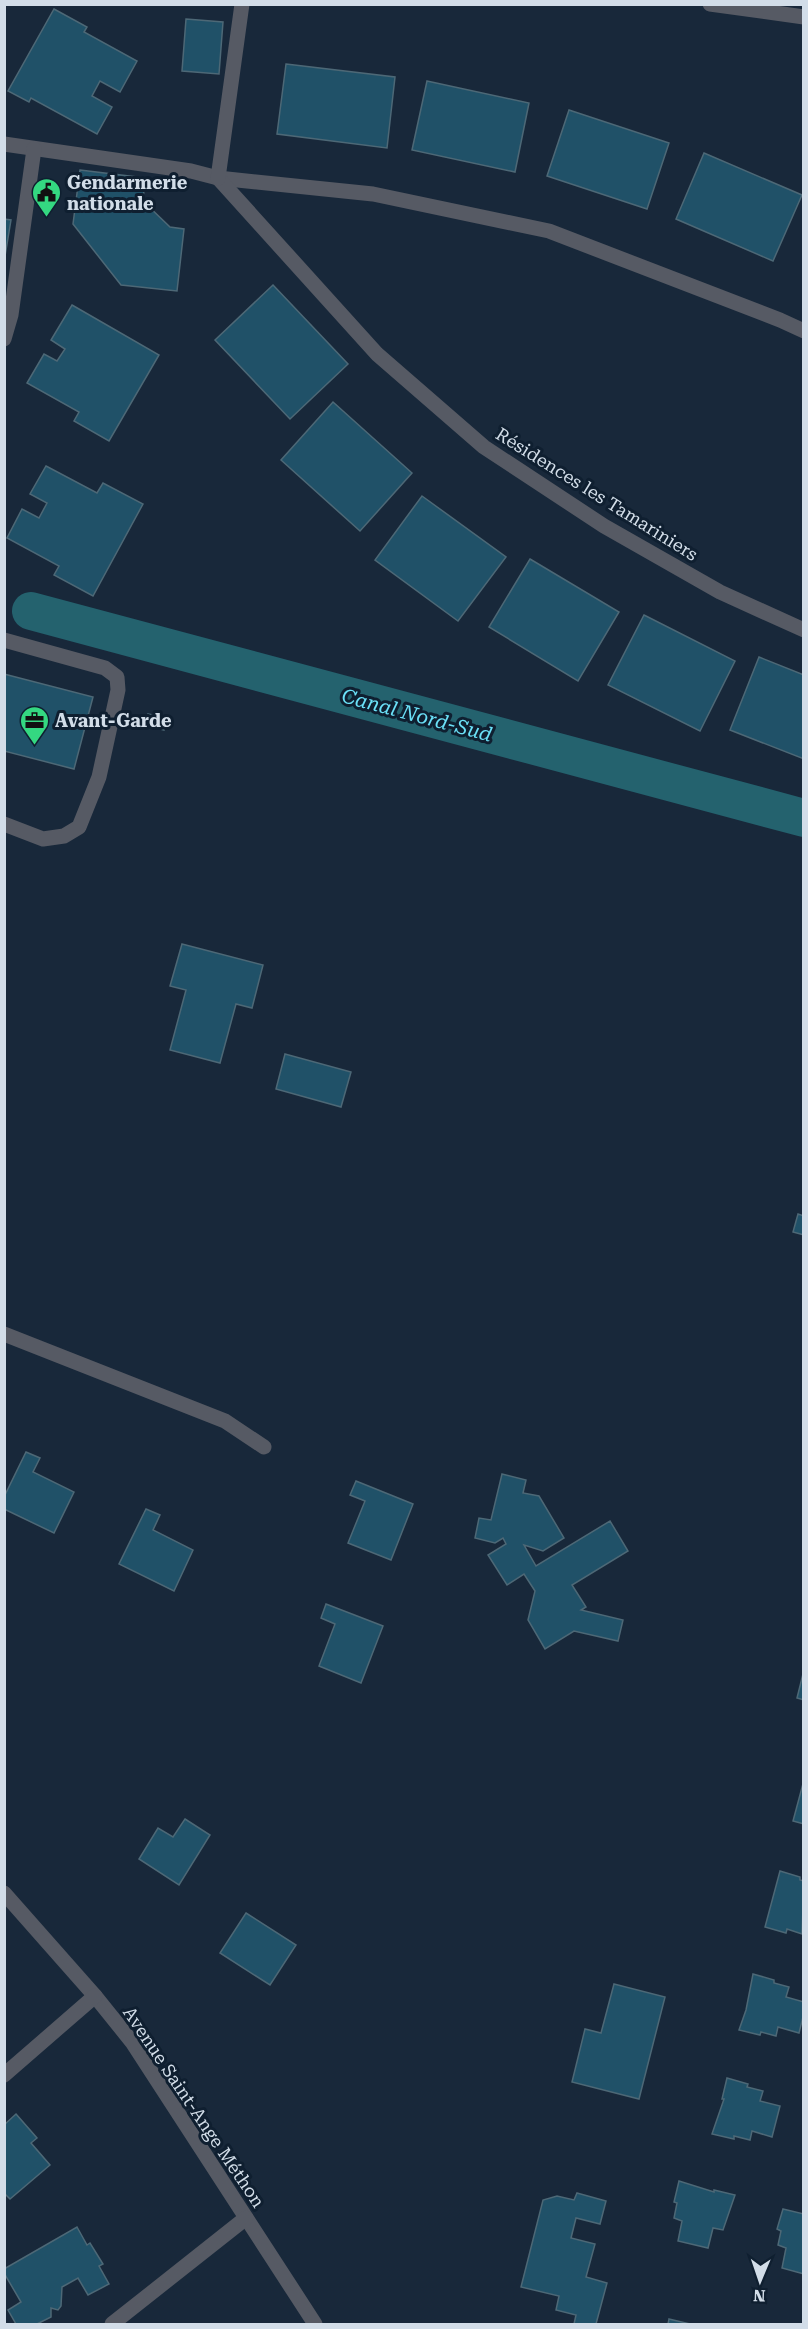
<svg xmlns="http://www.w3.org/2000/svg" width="808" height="2329" font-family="'Roboto Serif',serif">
  <rect width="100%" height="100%" fill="#18283a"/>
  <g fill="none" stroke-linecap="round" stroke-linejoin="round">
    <path stroke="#24626e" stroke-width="38" d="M31 611 804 818"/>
  </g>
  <g fill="#205168" stroke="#4d6876" stroke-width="1.5">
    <path d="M54 9 87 27 84 32 137 61 120 92 100 81 92 96 112 107 97 134 31 98 29 102 8 91Z"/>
    <path d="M186 19 223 22 219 74 182 71Z"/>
    <path d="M286 64 395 77 387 148 277 134Z"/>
    <path d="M427 81 529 103 515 172 412 150Z"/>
    <path d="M569 110 669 143 647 209 547 176Z"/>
    <path d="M704 153 802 195 773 261 676 219Z"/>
    <path d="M80 170 145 178 143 201 170 227 184 229 177 291 121 285 73 224Z"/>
    <path d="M4 219 11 220 4 262Z"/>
    <path d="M273 285 348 364 290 419 215 340Z"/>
    <path d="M72 305 159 355 109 441 74 421 79 412 27 383 44 354 57 361 65 349 51 340Z"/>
    <path d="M333 402 412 473 360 531 281 460Z"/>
    <path d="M46 466 97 493 103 483 143 504 93 596 54 575 59 566 7 538 22 509 39 518 47 503 30 494Z"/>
    <path d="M422 496 506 557 458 621 375 560Z"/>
    <path d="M530 559 619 612 578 681 489 627Z"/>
    <path d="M644 615 735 661 700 731 608 685Z"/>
    <path d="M759 657 804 675V759L730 730Z"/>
    <path d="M4 674 93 697 74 769 4 751Z"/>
    <path d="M148 714 167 718 164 730 145 725Z"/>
    <path d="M182 944 263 965 252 1008 236 1004 220 1063 170 1050 186 990 170 986Z"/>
    <path d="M285 1054 351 1072 341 1107 276 1089Z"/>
    <path d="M798 1214 804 1216V1235L793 1232Z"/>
    <path d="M26 1452 40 1458 33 1472 74 1492 54 1533 4 1509V1497Z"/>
    <path d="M502 1474 526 1480 523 1493 539 1496 564 1538 543 1551 524 1545 536 1566 610 1521 628 1551 572 1585 586 1607 581 1610 623 1620 618 1641 574 1631 545 1649 528 1620 535 1591 524 1574 507 1585 488 1555 506 1544 503 1538 495 1543 475 1538 479 1518 491 1520Z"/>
    <path d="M356 1481 413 1504 391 1560 348 1543 365 1501 350 1495Z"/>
    <path d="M146 1509 160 1515 153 1530 193 1550 174 1591 119 1564Z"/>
    <path d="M326 1604 383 1626 361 1683 319 1666 335 1624 321 1618Z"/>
    <path d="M804 1670V1700L797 1698Z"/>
    <path d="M804 1780V1824L793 1821Z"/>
    <path d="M185 1819 210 1835 179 1885 139 1859 158 1828 173 1837Z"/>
    <path d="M780 1871 800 1877V1880L804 1881 802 1934 787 1929 786 1933 765 1927Z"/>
    <path d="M246 1913 296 1945 270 1985 220 1953Z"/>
    <path d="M753 1974 774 1980V1983L789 1987 786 1997 804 2002V2013L799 2033 778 2027 776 2036 761 2032 760 2035 739 2030 746 2010Z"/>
    <path d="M614 1984 665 1997 639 2099 572 2082 585 2029 601 2033Z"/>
    <path d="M727 2078 748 2084 747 2087 763 2091 760 2101 780 2106 772 2137 752 2131 750 2140 734 2136V2139L712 2134 724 2099H722Z"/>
    <path d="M16 2114 37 2138 31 2143 50 2165 10 2199 4 2193V2125Z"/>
    <path d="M679 2181 714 2192V2190L735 2195 723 2230 713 2228 708 2248 678 2241 682 2221 674 2218 677 2203 674 2202Z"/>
    <path d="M577 2193 606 2201 600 2224 576 2218 571 2238 595 2244 586 2277 607 2283 596 2324H574L576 2315 556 2310 559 2296 521 2287 543 2200 557 2196 574 2200Z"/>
    <path d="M783 2209 804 2214V2274L782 2268 786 2248 778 2245 781 2231 777 2229Z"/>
    <path d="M77 2227 87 2245 90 2243 103 2264 99 2266 109 2284 88 2295 78 2278 62 2287 61 2306 58 2310 51 2308V2317L37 2324H16L8 2310 21 2302 4 2273V2269Z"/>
    <path d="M669 2319 690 2324H668Z"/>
  </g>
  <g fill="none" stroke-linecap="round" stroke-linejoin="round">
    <g stroke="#565a64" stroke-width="15">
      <path d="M710 4 804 17"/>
      <path d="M4 144 191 171 218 178 373 194 549 231 780 320 804 331"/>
      <path d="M218 178 377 354 484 447 604 526 720 592 804 630"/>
      <path d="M218 178 242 4"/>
      <path d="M4 339 11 315 34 149"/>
      <path d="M4 640 105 668 117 677 118 690 99 777 79 827 64 836 43 839 4 824"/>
      <path d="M4 1334 225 1421 264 1447"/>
      <path d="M4 1893 95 1996 132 2042 315 2324"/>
      <path d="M4 2075 95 1996"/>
      <path d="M112 2324 246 2218"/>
    </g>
  </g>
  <defs>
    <symbol id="civic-pin" viewBox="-11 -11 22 30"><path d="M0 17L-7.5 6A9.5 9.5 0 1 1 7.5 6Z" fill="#34d881" stroke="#0f1f30"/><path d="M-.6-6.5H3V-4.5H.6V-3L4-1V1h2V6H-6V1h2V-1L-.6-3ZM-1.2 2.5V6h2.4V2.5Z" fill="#111"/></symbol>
    <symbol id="office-pin" viewBox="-11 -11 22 30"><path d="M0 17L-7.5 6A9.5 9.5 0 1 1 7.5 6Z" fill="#34d881" stroke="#0f1f30"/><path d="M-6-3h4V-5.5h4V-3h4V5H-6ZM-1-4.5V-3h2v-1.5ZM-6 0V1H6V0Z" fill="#111"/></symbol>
  </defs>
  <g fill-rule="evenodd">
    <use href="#civic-pin" x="30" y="176" width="33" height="45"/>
    <use href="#office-pin" x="18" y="704" width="33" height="45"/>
  </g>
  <g text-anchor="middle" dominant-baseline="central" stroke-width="6" stroke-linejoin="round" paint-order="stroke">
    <g font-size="18" font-weight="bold" fill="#d2dde8" stroke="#0f1f30" text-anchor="start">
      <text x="67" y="182">Gendarmerie<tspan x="67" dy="21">nationale</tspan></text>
      <text x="55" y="720">Avant-Garde</text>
    </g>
    <g font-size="18" fill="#d2dde8" stroke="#0f1f30">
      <text transform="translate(597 494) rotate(32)">Résidences les Tamariniers</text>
      <text transform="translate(194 2107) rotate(56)">Avenue Saint-Ange Méthon</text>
    </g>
    <g font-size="20" font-style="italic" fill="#6be1f8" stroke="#0f1f30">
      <text transform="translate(417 715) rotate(15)">Canal Nord-Sud</text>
    </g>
  </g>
  <rect width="808" height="2329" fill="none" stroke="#d2dde8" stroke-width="12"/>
  <g transform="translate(760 2281) rotate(182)" stroke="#0f1f30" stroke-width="4.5" paint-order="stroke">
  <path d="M0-4.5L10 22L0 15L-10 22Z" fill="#d2dde8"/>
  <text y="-9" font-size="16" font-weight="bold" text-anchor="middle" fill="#d2dde8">N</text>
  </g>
</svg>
